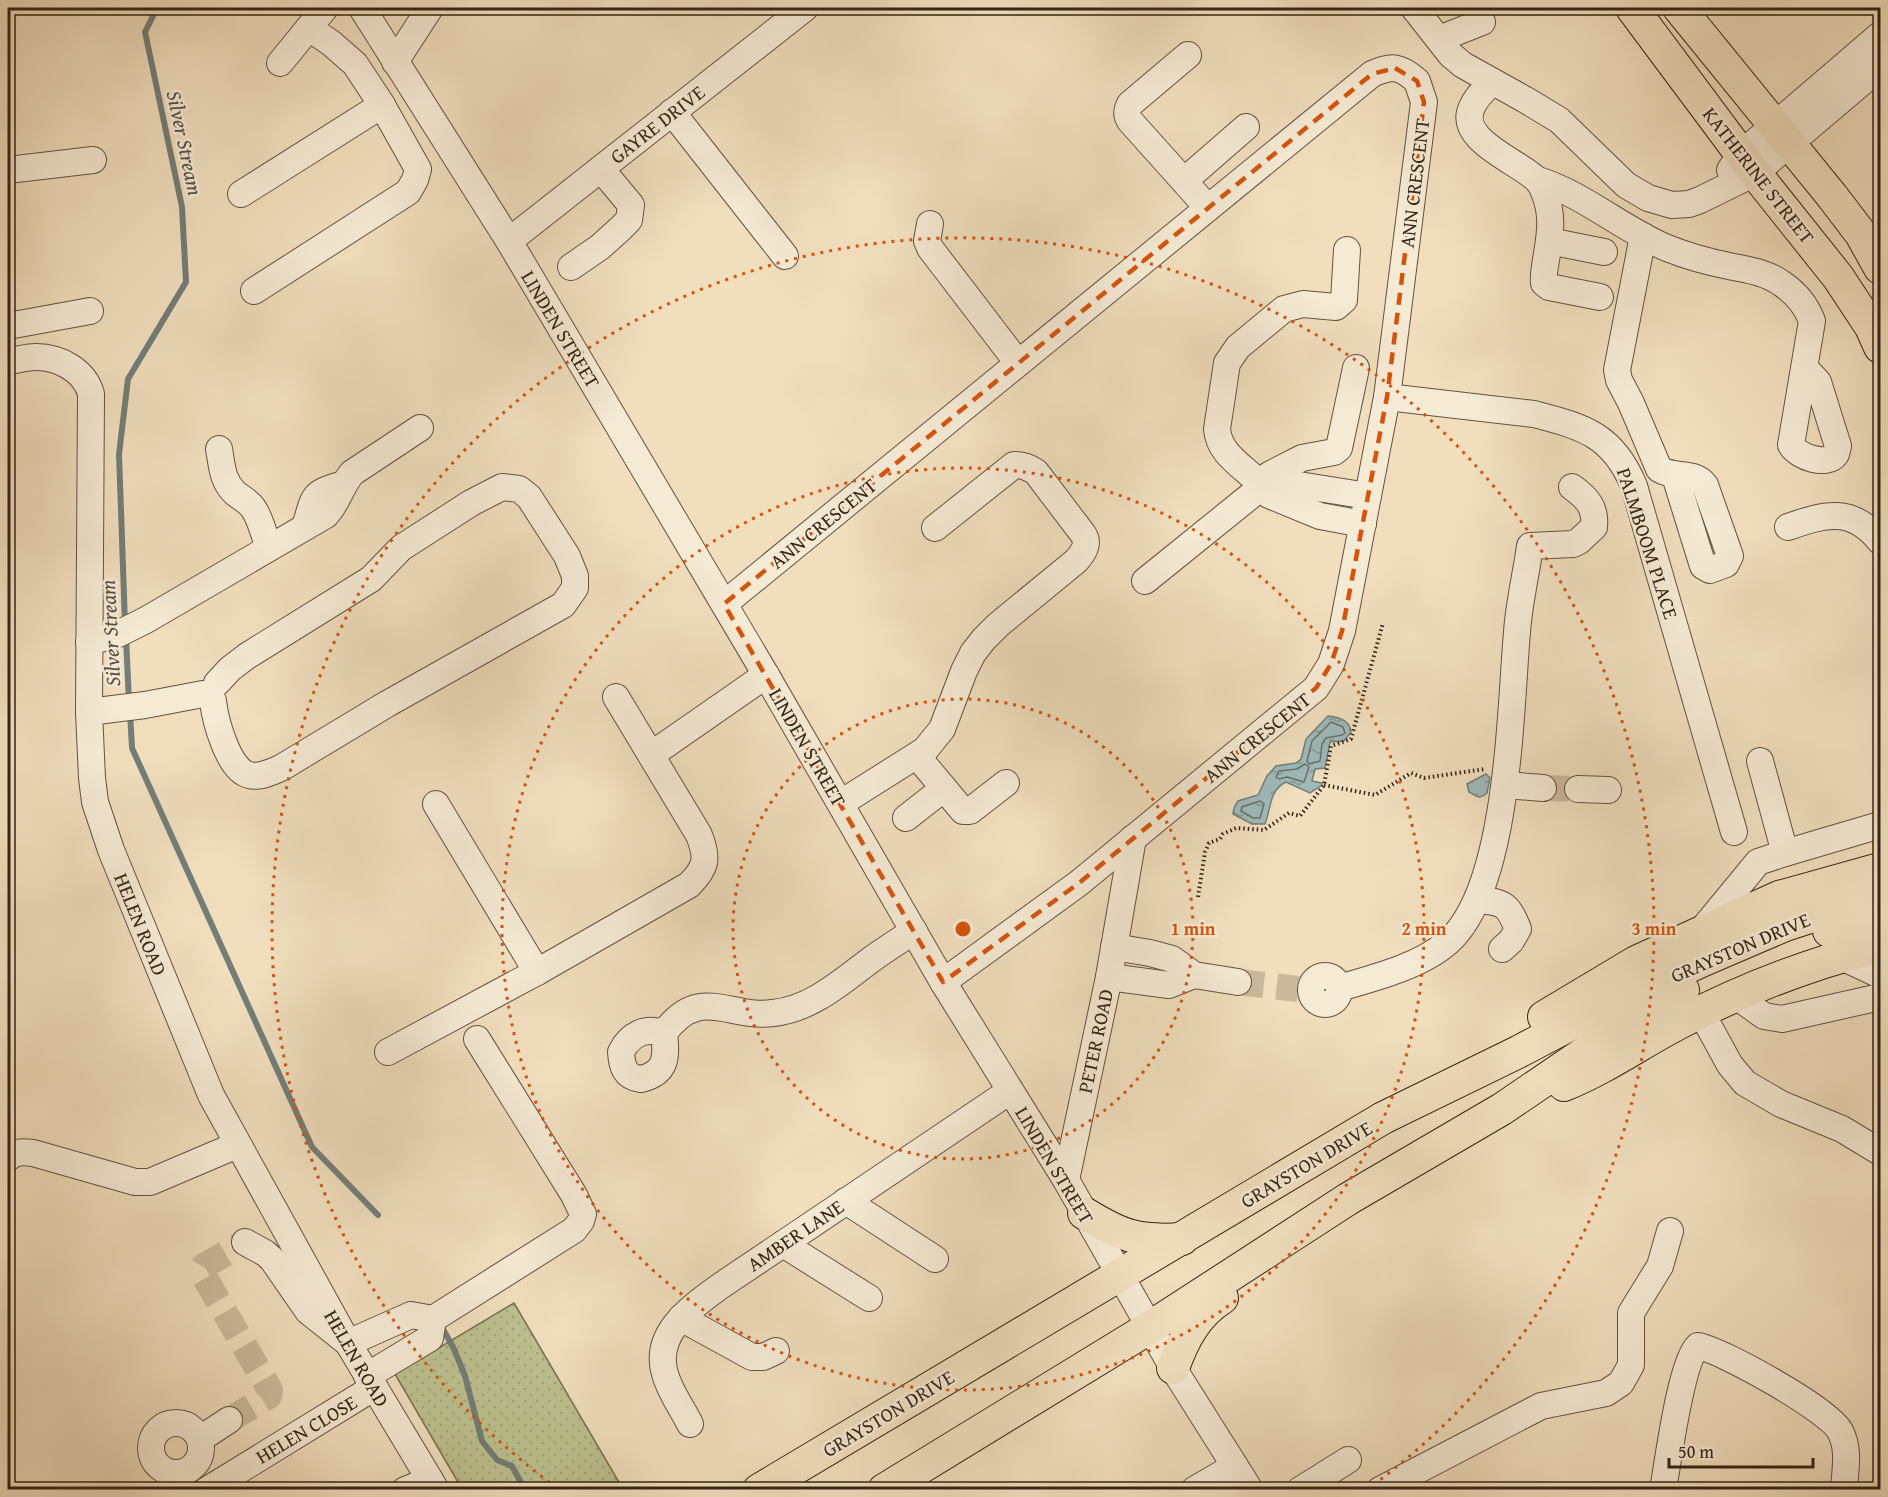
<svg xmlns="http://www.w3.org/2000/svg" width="1888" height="1497" font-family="'Gentium Book Plus',serif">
  <defs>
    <pattern id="grass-dots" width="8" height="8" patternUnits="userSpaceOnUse" patternTransform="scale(1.5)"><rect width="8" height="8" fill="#bcc08f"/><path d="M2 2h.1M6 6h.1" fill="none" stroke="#a2a57a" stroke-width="1.8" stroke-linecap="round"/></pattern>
    <pattern id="water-ripples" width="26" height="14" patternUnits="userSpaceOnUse" patternTransform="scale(1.5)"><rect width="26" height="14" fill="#9dbaba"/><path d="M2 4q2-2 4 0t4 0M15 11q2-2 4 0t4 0" fill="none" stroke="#819796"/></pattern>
  </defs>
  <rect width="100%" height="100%" fill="#f0debd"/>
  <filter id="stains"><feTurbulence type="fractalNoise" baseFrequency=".00333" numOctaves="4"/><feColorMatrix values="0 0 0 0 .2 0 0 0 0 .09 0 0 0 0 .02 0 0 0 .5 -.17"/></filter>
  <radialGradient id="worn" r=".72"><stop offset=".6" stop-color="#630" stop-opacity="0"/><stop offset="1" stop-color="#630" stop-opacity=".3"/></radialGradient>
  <path fill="url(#grass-dots)" stroke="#787252" stroke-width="1.5" d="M514 1303 623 1489H462L395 1374Z"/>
  <g fill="url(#water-ripples)" stroke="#737e78" stroke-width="1.5">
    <path d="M1328 716C1339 717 1350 720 1351 732L1344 741 1330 742 1325 768 1315 769 1312 781 1322 783V785L1310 793 1286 782C1269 790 1271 809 1265 824H1252L1233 814 1234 808 1238 801 1258 795 1267 776 1276 766 1296 763 1301 759 1306 739Z"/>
    <path d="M1486 774 1490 778 1487 793C1480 799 1477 797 1469 792L1467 784Z"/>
  </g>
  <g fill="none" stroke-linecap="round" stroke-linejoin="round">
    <g stroke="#686f68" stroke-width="1.5">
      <path d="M1331 722 1343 727 1345 733 1342 735 1326 738 1322 744 1320 761 1309 764 1307 761 1312 741Z"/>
      <path d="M1305 764 1309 767 1304 782 1287 777 1279 779 1276 777 1279 771 1297 769Z"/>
      <path d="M1260 801 1264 804 1260 818H1253L1241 811 1242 807Z"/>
    </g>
    <g stroke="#737e78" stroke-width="6">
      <path d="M125 624 119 454 128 379 186 282 182 207 145 32 157 8"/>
      <path d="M126 637 129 701"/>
      <path d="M130 712 132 748 312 1147 378 1215"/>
      <path d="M444 1331 454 1349 465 1376 482 1441 497 1460 512 1466 525 1490"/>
    </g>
    <g stroke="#cab99b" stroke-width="26" stroke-dasharray="26 13" stroke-linecap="butt">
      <path d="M1543 788 1578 789"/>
      <path d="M1238 982 1298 989"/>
      <path d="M229 1420 269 1396 270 1390 201 1271 204 1266 245 1242"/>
    </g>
    <defs>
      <g id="minor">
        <path d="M362 8 509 241 766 675 943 982 1066 1180 1173 1368 1250 1490"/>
        <path d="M1414 8 1451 55 1463 65 1524 99 1559 120 1626 185 1648 198 1672 205 1689 204 1700 200 1755 173 1880 67"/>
        <path d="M1439 39 1482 22"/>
        <path d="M1188 55 1130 104C1126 111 1126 115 1130 121L1208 208"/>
        <path d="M395 62 430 8"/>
        <path d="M280 63 325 8"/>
        <path d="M1492 82C1485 89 1476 97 1472 107 1456 140 1520 162 1537 180 1540 183 1543 188 1544 192 1554 215 1550 236 1546 260 1545 267 1543 275 1544 283L1549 287 1600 297"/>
        <path d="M672 112 785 256"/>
        <path d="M8 170 93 160"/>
        <path d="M1730 170 1741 154 1880 35"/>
        <path d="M1538 180C1585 195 1622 229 1667 248 1687 256 1709 262 1729 266 1747 270 1766 272 1781 283 1796 293 1806 305 1812 321L1791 445C1798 457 1827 467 1836 454L1838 446 1818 382 1805 368"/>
        <path d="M1184 181 1246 127"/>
        <path d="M241 194 382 105"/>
        <path d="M930 224 927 241 930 248 1018 363"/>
        <path d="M1643 236 1617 370 1619 380 1631 403 1659 469C1674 479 1693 470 1705 485L1730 556 1726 564 1710 570 1703 566 1675 476"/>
        <path d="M509 241 805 8"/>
        <path d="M1549 241 1604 252"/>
        <path d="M571 267 600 247 620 229 629 220 631 205 601 169"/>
        <path d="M254 291 408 192 415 180 418 169 382 105 355 64 331 43 309 28"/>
        <path d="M8 326 90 311"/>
        <path d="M8 361C17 360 27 357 36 357 60 357 85 371 91 394L89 712 92 778 95 802 111 850 211 1095 348 1343 436 1490"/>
        <path d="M1387 397 1534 414C1584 427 1613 435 1634 486L1734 832"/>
        <path d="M219 449C222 465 222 481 235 493 241 498 248 501 253 508 261 519 264 536 269 548"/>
        <path d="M1269 475 1302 458 1334 452 1339 448 1356 368"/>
        <path d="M1254 478C1238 463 1219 452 1217 429L1227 363 1238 347 1284 309 1303 304 1336 307 1344 300 1347 250"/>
        <path d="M1274 481 1368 496"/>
        <path d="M1269 495 1320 516 1363 524"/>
        <path d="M305 527C315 495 310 494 344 484"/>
        <path d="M1788 527C1825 514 1852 506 1880 541"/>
        <path d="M1145 581 1254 493"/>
        <path d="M724 604 1372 74C1392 65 1400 66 1417 81L1424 102 1387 397 1342 631 1331 664 1316 688 1079 883 943 982"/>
        <path d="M89 642 118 634 146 620 326 515C338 502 341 486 352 473L420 428"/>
        <path d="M213 701C215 719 228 770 249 775 260 778 271 772 281 768L387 704 563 605 575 588V576L567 556 529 497 519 489 502 487 471 503 401 548 371 579 247 656 230 669 217 683"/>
        <path d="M89 712 145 705 203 694"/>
        <path d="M651 755 766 675"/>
        <path d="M917 756 963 811H970L1006 783"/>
        <path d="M1760 761 1785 853 1880 825"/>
        <path d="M1505 785 1543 788"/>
        <path d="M1578 789 1608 790"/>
        <path d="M841 803 925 750 942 729 964 671 973 653 984 639 998 625 1076 561C1083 553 1090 544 1083 534L1036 472C1028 467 1023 465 1014 465L935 528"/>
        <path d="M436 804 537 972"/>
        <path d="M906 818 943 789"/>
        <path d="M1478 900C1505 902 1508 905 1518 929L1511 941 1502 949"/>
        <path d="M1702 930 1758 862 1785 853"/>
        <path d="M1114 947 1150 953 1172 959 1194 975 1238 982"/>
        <path d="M1842 957 1880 975"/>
        <circle cx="1325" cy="990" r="14"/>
        <path d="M1109 977 1169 985 1194 975"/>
        <path d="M1339 988C1374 978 1421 966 1448 942 1509 888 1510 711 1517 632 1519 603 1526 575 1530 546L1573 544 1579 541 1594 527C1596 507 1587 498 1572 487"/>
        <path d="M1735 995 1764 1016 1782 1019 1880 997"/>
        <path d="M1701 1012 1730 1065 1745 1083 1781 1104 1842 1129 1880 1152"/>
        <path d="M664 1033C645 1027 630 1034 621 1052 622 1067 625 1077 641 1079 667 1073 667 1056 664 1033 700 984 728 1019 773 1013 812 1009 842 981 872 959 886 949 900 940 914 931"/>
        <path d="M388 1052 537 972 689 885C707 867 708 858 699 835L616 697"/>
        <path d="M8 1158C15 1151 23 1152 33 1153L135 1182H150L237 1145"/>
        <path d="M1066 1180 1109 977 1133 838"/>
        <path d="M846 1201 935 1259"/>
        <path d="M245 1242 265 1253 272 1259 308 1311 348 1343 411 1315 433 1319 574 1230 581 1221 583 1214 574 1195 477 1039"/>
        <path d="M783 1244 869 1298"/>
        <path d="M681 1318 752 1357H763L776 1351"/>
        <path d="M367 1376 430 1338 433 1319"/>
        <circle cx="176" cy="1448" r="25"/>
        <path d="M690 1424C682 1408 670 1392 665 1374 653 1334 690 1308 719 1287L1010 1091"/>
        <path d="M200 1439 229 1420"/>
        <path d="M207 1490 373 1388"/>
        <path d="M405 1490 430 1480"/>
        <path d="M1194 1490 1235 1466"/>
        <path d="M1300 1490 1348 1460"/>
        <path d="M1380 1490 1541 1406 1606 1393 1621 1383 1631 1365V1313L1660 1266 1670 1231"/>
        <path d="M1663 1490C1668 1462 1681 1361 1698 1346 1722 1350 1829 1410 1840 1431 1850 1450 1845 1469 1844 1490"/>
      </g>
      <g id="major">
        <path d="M1632 8 1755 173 1838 277 1871 327 1880 347"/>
        <path d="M1679 8 1832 196 1861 234 1880 268"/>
        <path d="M1829 931 1880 917"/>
        <path d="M1544 1017 1636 962 1779 897 1880 869"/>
        <path d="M1564 1085C1604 1069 1639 1044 1677 1024 1741 990 1809 964 1880 946"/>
        <path d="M1084 1213C1121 1236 1138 1242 1182 1239"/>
        <path d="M1173 1368C1183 1340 1196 1314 1222 1298"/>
        <path d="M759 1490 1383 1118 1520 1051 1609 1004 1701 961 1785 925 1880 894"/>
        <path d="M884 1490 1149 1328 1348 1199 1502 1109 1661 1001 1683 990"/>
      </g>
    </defs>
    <use href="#minor" stroke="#63523f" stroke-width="28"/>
    <use href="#major" stroke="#342415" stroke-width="34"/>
    <g stroke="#342415" stroke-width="4" stroke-dasharray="1.5 3" stroke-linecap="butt">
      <path d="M1324 785 1375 795 1411 773 1424 778 1485 769"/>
      <path d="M1198 897 1205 852 1209 843 1220 839 1223 834 1236 828 1264 830 1289 813 1300 816 1324 785 1331 746 1351 739 1383 623"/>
    </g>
    <use href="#minor" stroke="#f5ead4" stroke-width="26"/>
    <use href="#major" stroke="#f0debd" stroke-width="32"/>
  </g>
  <path fill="none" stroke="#d6540d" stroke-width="4.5" stroke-dasharray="12 8" stroke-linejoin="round" d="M1395 68 1417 81 1424 102 1387 397 1342 631 1331 664 1316 688 1079 883 943 982 724 604 1372 74Z"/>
  <g fill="none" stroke="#d6540d" stroke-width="3" stroke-dasharray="3 6">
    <circle cx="963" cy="929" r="230"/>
    <circle cx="963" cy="929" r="461"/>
    <path d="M557 1488A691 691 0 1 1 1369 1488"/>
  </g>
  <g text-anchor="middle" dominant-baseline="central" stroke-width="5" stroke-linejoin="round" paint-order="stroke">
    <g font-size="20" fill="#342415" stroke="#f5ead4">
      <text transform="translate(657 124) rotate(-38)">GAYRE DRIVE</text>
      <text transform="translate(1759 175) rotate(52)">KATHERINE STREET</text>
      <text transform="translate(1414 183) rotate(-83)">ANN CRESCENT</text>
      <text transform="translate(561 329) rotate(59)">LINDEN STREET</text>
      <text transform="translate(823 523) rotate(-39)">ANN CRESCENT</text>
      <text transform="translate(1648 543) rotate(72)">PALMBOOM PLACE</text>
      <text transform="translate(1257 737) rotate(-39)">ANN CRESCENT</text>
      <text transform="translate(808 747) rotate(60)">LINDEN STREET</text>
      <text transform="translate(141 924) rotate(68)">HELEN ROAD</text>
      <text transform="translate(1740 947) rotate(-23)">GRAYSTON DRIVE</text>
      <text transform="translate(1095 1041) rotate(-78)">PETER ROAD</text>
      <text transform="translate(1306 1164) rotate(-31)">GRAYSTON DRIVE</text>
      <text transform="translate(1055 1165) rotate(59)">LINDEN STREET</text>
      <text transform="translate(795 1235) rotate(-34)">AMBER LANE</text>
      <text transform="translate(357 1358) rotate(60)">HELEN ROAD</text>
      <text transform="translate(888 1413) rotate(-31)">GRAYSTON DRIVE</text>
      <text transform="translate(306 1429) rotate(-31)">HELEN CLOSE</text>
    </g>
    <g font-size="21" font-style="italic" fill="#545147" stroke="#f5ead4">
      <text transform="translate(185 143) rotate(78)">Silver Stream</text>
      <text transform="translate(110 633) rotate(-93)">Silver Stream</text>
    </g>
  </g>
  <circle cx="963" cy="929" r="9" fill="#d6540d" stroke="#f5ead4" stroke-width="3"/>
  <g font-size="18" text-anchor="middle" font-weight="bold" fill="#d6540d" stroke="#f5ead4" stroke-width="5" stroke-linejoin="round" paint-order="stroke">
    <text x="1193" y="935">1 min</text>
    <text x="1424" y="935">2 min</text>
    <text x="1654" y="935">3 min</text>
  </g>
  <rect width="1888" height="1497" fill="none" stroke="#f0debd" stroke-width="30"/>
  <rect x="9" y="9" width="1870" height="1479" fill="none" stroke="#342415" stroke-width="3"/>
  <rect x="15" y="15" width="1858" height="1467" fill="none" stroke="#342415" stroke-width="1.5"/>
  <path d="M1669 1458v9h144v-9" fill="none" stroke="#342415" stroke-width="3"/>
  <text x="1678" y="1458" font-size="18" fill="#342415" stroke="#f5ead4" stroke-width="4.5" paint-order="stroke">50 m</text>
  <rect width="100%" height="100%" filter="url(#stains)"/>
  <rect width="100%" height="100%" fill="url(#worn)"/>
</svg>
